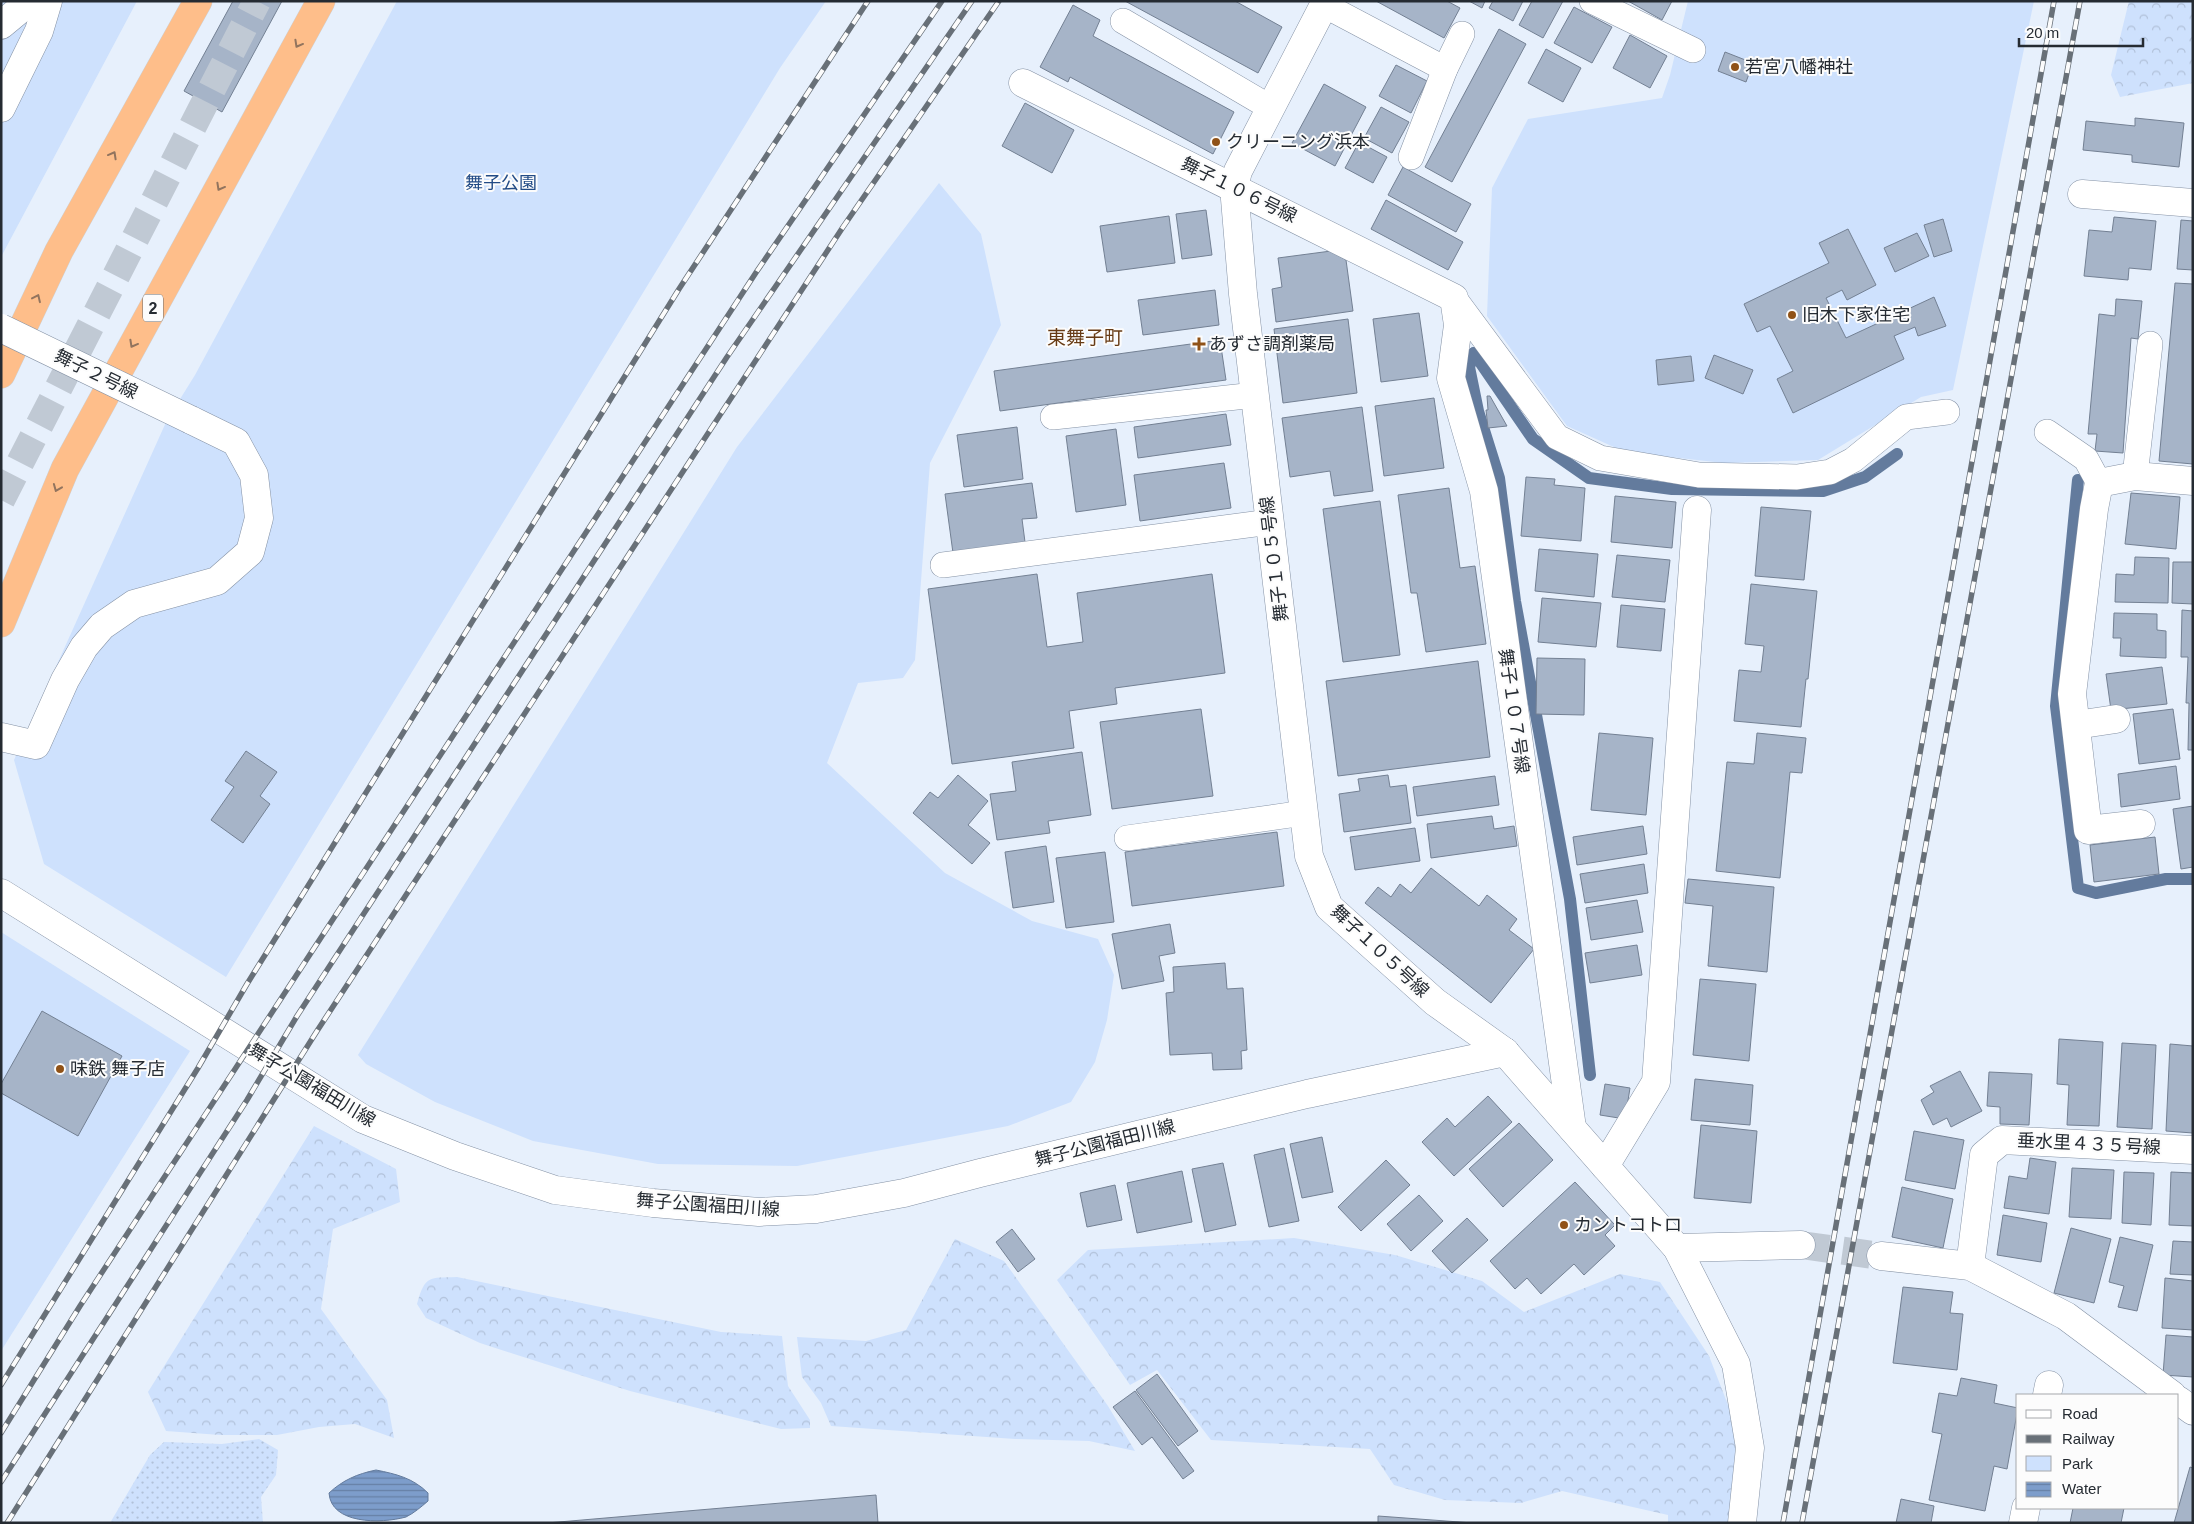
<svg xmlns="http://www.w3.org/2000/svg" width="2194" height="1524" font-family="Helvetica,'Noto Sans JP',sans-serif">
  <defs>
    <pattern id="grass-dots" width="8" height="8" patternUnits="userSpaceOnUse" patternTransform="scale(1.25)"><rect width="8" height="8" fill="#cee1fd"/><path d="M2 2h.1M6 6h.1" fill="none" stroke="#b1c1d9" stroke-width="1.8" stroke-linecap="round"/></pattern>
    <pattern id="forest-crowns" width="20" height="18" patternUnits="userSpaceOnUse" patternTransform="scale(1.25)"><rect width="20" height="18" fill="#cee1fd"/><path d="M2 6a3 3 0 1 1 6 0M12 15a3 3 0 1 1 6 0" fill="none" stroke="#b1c1d9"/></pattern>
    <pattern id="water-rules" width="6" height="5" patternUnits="userSpaceOnUse" patternTransform="scale(1.25)"><rect width="6" height="5" fill="#7d9dcb"/><path d="M0 2.5h6" fill="none" stroke="#6680a5"/></pattern>
  </defs>
  <rect width="100%" height="100%" fill="#e7f0fc"/>
  <path fill="url(#grass-dots)" d="M259 1439 278 1450 276 1475 261 1497 263 1523H110L150 1455 164 1442 222 1444Z"/>
  <g fill="url(#forest-crowns)">
    <path d="M2129 1H2193V83L2120 97 2111 75Z"/>
    <path d="M314 1126 396 1169 400 1202 333 1229 321 1309 387 1400 394 1438 355 1424 319 1427 277 1435H220L166 1431 148 1392Z"/>
    <path d="M1294 1238 1395 1255 1482 1281 1524 1312 1620 1274 1660 1282 1709 1356 1737 1428 1729 1523H1668V1515L1562 1491 1521 1503 1445 1500 1394 1485 1370 1449 1211 1440 1157 1370 1130 1385 1057 1280 1088 1250Z"/>
    <path d="M955 1239 1004 1261 1108 1406 1135 1451 1089 1441 1015 1439 831 1426 821 1403 802 1377 797 1337 866 1341 906 1330Z"/>
    <path d="M457 1277 721 1332 782 1336 788 1386 810 1420V1428L781 1429 630 1391 514 1354 480 1343 426 1318 417 1304C425 1275 429 1278 457 1277Z"/>
  </g>
  <g fill="#cee1fd">
    <path d="M1 1H137L1 257Z"/>
    <path d="M397 1H826L780 68 226 977 44 864 14 760 167 420 195 375Z"/>
    <path d="M1688 1H2034L1953 390 1921 397 1818 460 1724 463 1625 452 1567 426 1487 316 1492 188 1528 119 1662 98 1670 75Z"/>
    <path d="M939 183 981 234 1001 325 930 463 915 660 903 678 858 683 827 763 945 873 1032 921 1098 939 1114 975 1107 1020 1095 1062 1071 1102 1008 1126 797 1166 658 1164 533 1141 435 1102 366 1064 358 1055 737 447Z"/>
    <path d="M1 932 190 1051 1 1351Z"/>
  </g>
  <path fill="url(#water-rules)" stroke="#637b9d" d="M376 1470C396 1474 413 1478 428 1493V1501C421 1507 414 1513 406 1517 380 1524 331 1524 329 1493 343 1480 357 1474 376 1470Z"/>
  <g fill="none" stroke-linecap="round" stroke-linejoin="round">
    <g stroke="#637b9d" stroke-width="12">
      <path d="M1474 353 1469 367 1478 411 1499 478 1515 601 1570 899 1590 1075"/>
      <path d="M1474 353 1533 439 1589 478 1672 489 1823 491 1865 477 1897 454"/>
      <path d="M2078 480 2056 706 2078 888 2096 893 2166 879H2193"/>
    </g>
  </g>
  <g fill="#a6b4c8" stroke="#738093">
    <path d="M233 1H282L222 112 184 91Z"/>
    <path d="M1125 1H1235L1282 27 1258 73Z"/>
    <path d="M1376 1H1447L1460 8 1444 38Z"/>
    <path d="M1469 1H1485L1482 8Z"/>
    <path d="M1493 1H1523L1513 21 1489 8Z"/>
    <path d="M1532 1H1563L1543 38 1519 25Z"/>
    <path d="M1628 1H1672L1662 20Z"/>
    <path d="M1073 5 1100 20 1093 36 1234 112 1213 154 1070 77 1068 82 1040 67Z"/>
    <path d="M1574 7 1612 27 1592 63 1554 43Z"/>
    <path d="M1499 29 1526 44 1452 182 1425 167Z"/>
    <path d="M1630 35 1667 56 1650 88 1613 68Z"/>
    <path d="M1546 49 1581 68 1563 102 1528 83Z"/>
    <path d="M1725 52 1753 63 1746 82 1718 71Z"/>
    <path d="M1396 65 1427 81 1411 113 1379 96Z"/>
    <path d="M1324 84 1366 107 1335 166 1292 143Z"/>
    <path d="M1025 103 1074 130 1052 173 1002 146Z"/>
    <path d="M1381 107 1409 122 1392 153 1364 138Z"/>
    <path d="M2135 118 2184 123 2179 167 2132 162V155L2083 150 2086 121 2135 126Z"/>
    <path d="M1359 142 1387 157 1373 183 1345 168Z"/>
    <path d="M1403 167 1471 204 1456 232 1388 195Z"/>
    <path d="M1386 200 1463 242 1448 270 1371 229Z"/>
    <path d="M1206 210 1212 255 1182 259 1176 214Z"/>
    <path d="M1169 216 1175 263 1107 272 1100 226Z"/>
    <path d="M2114 217 2156 221 2151 270 2129 268 2128 280 2084 276 2089 230 2112 232Z"/>
    <path d="M1943 219 1952 251 1934 257 1924 225Z"/>
    <path d="M2181 220 2193 221V270L2177 269Z"/>
    <path d="M1848 229 1876 285 1847 300 1842 290 1826 298 1846 338 1934 297 1946 326 1918 336 1915 327 1894 336 1904 359 1793 413 1777 379 1793 371 1770 326 1757 332 1744 304 1829 263 1819 243Z"/>
    <path d="M1917 233 1929 256 1895 272 1884 248Z"/>
    <path d="M1331 251 1346 260 1353 311 1276 322 1272 289 1282 287 1278 258Z"/>
    <path d="M2175 283 2193 284V464L2159 461Z"/>
    <path d="M1215 290 1219 325 1143 335 1138 300Z"/>
    <path d="M2116 299 2142 301 2138 339 2131 338 2123 453 2095 451 2097 434H2088L2099 314 2115 316Z"/>
    <path d="M1419 313 1428 376 1381 382 1373 319Z"/>
    <path d="M1348 319 1357 393 1283 403 1274 329Z"/>
    <path d="M1220 340 1226 380 1000 411 994 371Z"/>
    <path d="M1714 355 1753 370 1743 394 1705 378Z"/>
    <path d="M1691 356 1694 381 1658 385 1656 360Z"/>
    <path d="M1487 396H1490L1507 426 1488 428 1486 410H1488Z"/>
    <path d="M1434 398 1444 468 1384 476 1375 406Z"/>
    <path d="M1362 407 1373 491 1334 496 1330 471 1290 477 1282 418Z"/>
    <path d="M1226 414 1231 445 1138 458 1134 427Z"/>
    <path d="M1017 427 1023 479 964 487 957 435Z"/>
    <path d="M1116 429 1126 505 1076 512 1066 436Z"/>
    <path d="M1224 463 1231 508 1140 521 1134 475Z"/>
    <path d="M1526 477 1555 479 1554 485 1585 488 1581 541 1521 536Z"/>
    <path d="M1032 483 1037 518 1022 519 1025 542 953 553 945 494Z"/>
    <path d="M1449 488 1460 568 1475 566 1486 644 1426 652 1417 593H1411L1398 495Z"/>
    <path d="M2131 493 2180 497 2176 549 2125 544Z"/>
    <path d="M1615 496 1676 502 1672 548 1611 542Z"/>
    <path d="M1380 501 1400 655 1343 662 1323 509Z"/>
    <path d="M1761 507 1811 511 1804 580 1755 576Z"/>
    <path d="M1539 549 1598 554 1594 597 1535 591Z"/>
    <path d="M1617 555 1670 560 1665 602 1612 597Z"/>
    <path d="M2135 557 2169 558 2168 603 2115 602 2116 574 2134 575Z"/>
    <path d="M2173 562H2193V604L2172 603Z"/>
    <path d="M1037 574 1047 647 1083 642 1077 593 1212 574 1225 673 1115 688 1117 704 1069 711 1074 748 952 764 928 589Z"/>
    <path d="M1751 584 1817 591 1808 679H1806L1801 727 1734 721 1739 670 1761 672 1764 646 1745 644Z"/>
    <path d="M1542 598 1601 603 1596 647 1538 642Z"/>
    <path d="M1621 605 1665 609 1661 651 1617 647Z"/>
    <path d="M2182 610 2193 611V750H2188L2189 703H2186L2188 657H2181Z"/>
    <path d="M2114 613 2157 614V630L2166 631V658L2120 656 2121 638H2113Z"/>
    <path d="M1537 658 1585 659 1584 715 1536 714Z"/>
    <path d="M1478 661 1490 757 1338 776 1326 681Z"/>
    <path d="M2162 667 2167 704 2111 710 2106 674Z"/>
    <path d="M1201 709 1213 796 1112 809 1100 722Z"/>
    <path d="M2173 709 2180 759 2139 764 2133 714Z"/>
    <path d="M1599 733 1653 738 1646 815 1591 810Z"/>
    <path d="M1757 733 1806 738 1802 773 1790 772 1780 878 1716 871 1727 762 1754 764Z"/>
    <path d="M246 751 277 772 260 796 270 804 243 843 211 820 234 787 225 781Z"/>
    <path d="M1082 752 1091 815 1048 821 1050 833 997 840 990 794 1016 791 1012 762Z"/>
    <path d="M2176 766 2180 799 2121 807 2118 774Z"/>
    <path d="M958 775 988 801 968 825 990 843 972 864 913 813 930 792 938 798Z"/>
    <path d="M1388 775 1390 787 1406 785 1411 823 1344 832 1339 794 1360 791 1358 779Z"/>
    <path d="M1495 776 1499 805 1417 816 1413 787Z"/>
    <path d="M2193 806V867L2181 869 2173 809Z"/>
    <path d="M1492 816 1494 829 1514 826 1517 846 1431 858 1427 824Z"/>
    <path d="M1643 826 1647 854 1577 865 1573 837Z"/>
    <path d="M1415 828 1420 861 1355 870 1350 837Z"/>
    <path d="M1277 832 1284 886 1132 906 1125 852Z"/>
    <path d="M2155 837 2159 874 2094 882 2090 845Z"/>
    <path d="M1046 846 1054 902 1013 908 1005 852Z"/>
    <path d="M1105 852 1114 922 1066 928 1056 858Z"/>
    <path d="M1644 864 1648 893 1585 903 1580 874Z"/>
    <path d="M1431 868 1479 906 1487 895 1517 919 1509 930 1534 949 1491 1003 1365 903 1378 887 1391 897 1400 884 1411 893Z"/>
    <path d="M1688 879 1774 887 1767 972 1708 966 1713 906 1685 903Z"/>
    <path d="M1637 900 1643 932 1591 940 1586 908Z"/>
    <path d="M1170 924 1175 953 1159 956 1164 981 1122 989 1112 934Z"/>
    <path d="M1637 945 1642 975 1590 983 1585 953Z"/>
    <path d="M1225 963 1227 989 1243 988 1247 1050 1241 1051 1242 1069 1213 1070 1212 1053 1170 1055 1166 993 1174 992 1173 967Z"/>
    <path d="M1700 979 1756 984 1749 1061 1693 1055Z"/>
    <path d="M42 1011 122 1056 78 1136 1 1093V1084Z"/>
    <path d="M2059 1039 2103 1042 2099 1126 2067 1125 2069 1085 2057 1084Z"/>
    <path d="M2122 1043 2156 1045 2152 1129 2117 1127Z"/>
    <path d="M2170 1044 2193 1046V1133L2166 1131Z"/>
    <path d="M1960 1071 1982 1111 1951 1127 1947 1118 1933 1125 1921 1100 1934 1092 1930 1086Z"/>
    <path d="M1989 1072 2032 1074 2029 1125 2000 1124V1107L1987 1106Z"/>
    <path d="M1695 1079 1753 1085 1750 1125 1691 1120Z"/>
    <path d="M1605 1084 1630 1088 1625 1119 1600 1115Z"/>
    <path d="M1488 1096 1512 1122 1454 1176 1422 1142 1447 1118 1455 1127Z"/>
    <path d="M1519 1123 1553 1160 1503 1207 1469 1169Z"/>
    <path d="M1701 1125 1757 1131 1751 1203 1694 1198Z"/>
    <path d="M1914 1131 1964 1140 1955 1189 1905 1180Z"/>
    <path d="M1322 1137 1333 1192 1302 1198 1290 1144Z"/>
    <path d="M1284 1148 1299 1221 1269 1227 1254 1155Z"/>
    <path d="M2030 1158 2056 1162 2049 1214 2004 1208 2009 1176 2027 1179Z"/>
    <path d="M1386 1160 1410 1185 1361 1231 1338 1207Z"/>
    <path d="M1223 1163 1236 1225 1205 1232 1192 1169Z"/>
    <path d="M2072 1168 2114 1170 2111 1219 2069 1217Z"/>
    <path d="M1182 1171 1192 1222 1137 1233 1127 1183Z"/>
    <path d="M2124 1172 2154 1173 2151 1225 2122 1223Z"/>
    <path d="M2171 1172 2193 1173V1226L2169 1225Z"/>
    <path d="M1575 1182 1615 1225 1605 1235 1615 1246 1584 1275 1574 1264 1541 1294 1527 1278 1515 1289 1490 1261Z"/>
    <path d="M1115 1185 1122 1220 1087 1227 1080 1193Z"/>
    <path d="M1902 1187 1953 1199 1943 1248 1892 1237Z"/>
    <path d="M1419 1195 1443 1221 1411 1251 1387 1224Z"/>
    <path d="M2003 1215 2047 1223 2041 1262 1997 1255Z"/>
    <path d="M1467 1218 1488 1240 1452 1273 1432 1251Z"/>
    <path d="M2071 1228 2111 1239 2094 1303 2054 1293Z"/>
    <path d="M1012 1229 1035 1259 1018 1272 996 1242Z"/>
    <path d="M2120 1237 2153 1245 2137 1311 2118 1307 2124 1286 2109 1282Z"/>
    <path d="M2173 1241 2193 1242V1275L2170 1274Z"/>
    <path d="M2165 1278 2193 1281V1330L2162 1328Z"/>
    <path d="M1903 1287 1953 1292 1950 1313 1963 1314 1957 1370 1893 1363Z"/>
    <path d="M2166 1335 2193 1337V1377L2163 1375Z"/>
    <path d="M1157 1374 1198 1431 1178 1446 1136 1390Z"/>
    <path d="M1961 1378 1997 1385 1994 1403 2018 1408 2007 1469 1994 1466 1985 1511 1929 1500 1942 1434 1932 1432 1939 1393 1957 1396Z"/>
    <path d="M1135 1391 1194 1471 1183 1479 1152 1437 1142 1445 1113 1407Z"/>
    <path d="M2190 1467 2193 1468V1523H2174Z"/>
    <path d="M876 1495 878 1523H547L734 1507Z"/>
    <path d="M1901 1499 1934 1506 1931 1523H1896Z"/>
    <path d="M2073 1508H2124L2121 1523H2070Z"/>
    <path d="M1378 1516 1473 1523H1378Z"/>
  </g>
  <g fill="none" stroke-linecap="round" stroke-linejoin="round">
    <path stroke="#c0c9d4" stroke-width="28" stroke-dasharray="28 14" stroke-linecap="butt" d="M1801 1245 1881 1256"/>
    <path stroke="#c0c9d4" stroke-width="28" stroke-dasharray="28 14" stroke-linecap="butt" d="M1 500 257 1"/>
    <defs>
      <g id="service">
        <path d="M1592 1 1693 50"/>
        <path d="M1324 5 1445 69"/>
        <path d="M1123 21 1271 108"/>
        <path d="M1411 157 1445 69 1462 34"/>
        <path d="M1454 298 1557 437 1600 458 1699 475 1797 477 1830 472 1853 460 1906 417 1947 412"/>
        <path d="M1053 417 1255 395"/>
        <path d="M2047 432 2086 459 2099 483"/>
        <path d="M2135 476 2150 344"/>
        <path d="M943 565 1270 522"/>
        <path d="M1127 838 1304 813"/>
      </g>
      <g id="pedestrian">
        <path d="M1 25 30 1"/>
        <path d="M1 108 39 31 48 1"/>
        <path d="M1 737 36 745 65 680 84 647 102 626 134 604 217 581 250 552 259 518 254 475 236 442 191 420"/>
      </g>
      <g id="minor">
        <path d="M1023 83 1454 298 1458 325 1451 378 1484 491 1572 1128"/>
        <path d="M2082 194 2193 203"/>
        <path d="M2076 725 2116 719"/>
        <path d="M2141 824 2088 830 2072 694 2094 509 2099 483 2135 476 2193 481"/>
        <path d="M1505 1052 1677 1248 1736 1364 1750 1448 1742 1523"/>
        <path d="M1605 1166 1656 1082 1697 510"/>
        <path d="M1677 1248 1801 1245"/>
        <path d="M1881 1256 1970 1266 2066 1316 2172 1395"/>
        <path d="M1970 1266 1984 1155 2002 1140 2193 1150"/>
        <path d="M2047 1395 2049 1385"/>
        <path d="M2178 1400 2193 1411"/>
        <path d="M2023 1523 2026 1508"/>
      </g>
      <g id="tertiary">
        <path d="M1326 1 1238 171 1234 187 1243 294 1309 856 1329 907 1435 1002 1505 1052"/>
        <path d="M1 893 363 1119 455 1156 555 1190 653 1203 759 1212 816 1209 904 1193 980 1173 1307 1094 1505 1052"/>
      </g>
      <g id="trunk">
        <path d="M1 374 59 251 198 1"/>
        <path d="M1 623 65 469 321 1"/>
      </g>
    </defs>
    <use href="#service" stroke="#8592a5" stroke-width="26"/>
    <use href="#pedestrian" stroke="#8592a5" stroke-width="29"/>
    <use href="#minor" stroke="#8592a5" stroke-width="29"/>
    <use href="#tertiary" stroke="#8592a5" stroke-width="29"/>
    <use href="#trunk" stroke="#cfd0d2" stroke-width="29"/>
    <use href="#service" stroke="#fff" stroke-width="25"/>
    <use href="#pedestrian" stroke="#fff" stroke-width="28"/>
    <use href="#minor" stroke="#fff" stroke-width="28"/>
    <use href="#tertiary" stroke="#fff" stroke-width="28"/>
    <use href="#trunk" stroke="#febe8a" stroke-width="28"/>
    <defs>
      <g id="rail">
        <path d="M1 1385 198 1068 247 984 679 289 868 1"/>
        <path d="M1 1433 80 1306 757 271 942 1"/>
        <path d="M1 1482 247 1100 297 1016 727 357 972 1"/>
        <path d="M7 1523 317 1031 843 227 999 1"/>
        <path d="M1783 1523 2054 1"/>
        <path d="M1802 1523 2080 1"/>
      </g>
    </defs>
    <use href="#rail" stroke="#687078" stroke-width="5.5"/>
    <use href="#rail" stroke="#fcfcfc" stroke-width="4" stroke-dasharray="11" stroke-linecap="butt"/>
    <defs>
      <path id="pedestrian-bridge" d="M1 328 191 420"/>
    </defs>
    <use href="#pedestrian-bridge" stroke="#8592a5" stroke-width="29" stroke-linecap="butt"/>
    <use href="#pedestrian-bridge" stroke="#fff" stroke-width="28"/>
  </g>
  <defs><path id="oneway-chevron" d="M-2-3.5L2.5 0L-2 3.5" fill="none" stroke-width="1.6" stroke-linecap="round" stroke-linejoin="round" transform="scale(1.25)"/></defs>
  <g stroke="#92745e">
    <use href="#oneway-chevron" transform="translate(298 44) rotate(119)"/>
    <use href="#oneway-chevron" transform="translate(113 155) rotate(-61)"/>
    <use href="#oneway-chevron" transform="translate(220 187) rotate(119)"/>
    <use href="#oneway-chevron" transform="translate(37 298) rotate(-65)"/>
    <use href="#oneway-chevron" transform="translate(133 344) rotate(119)"/>
    <use href="#oneway-chevron" transform="translate(57 488) rotate(112)"/>
  </g>
  <g fill="#905217" stroke="#fcfcfc" stroke-width="2">
    <circle cx="1735" cy="67" r="5"/>
    <circle cx="1216" cy="142" r="5"/>
    <circle cx="1792" cy="315" r="5"/>
    <path d="M1196.5 336.5h5v5h5v5h-5v5h-5v-5h-5v-5h5z"/>
    <circle cx="60" cy="1069" r="5"/>
    <circle cx="1564" cy="1225" r="5"/>
  </g>
  <g text-anchor="middle" dominant-baseline="central" stroke-width="4" stroke-linejoin="round" paint-order="stroke">
    <rect fill="#fcfcfc" stroke="#666a6f" stroke-width="1" x="143" y="294.5" width="20" height="27" rx="4"/>
    <g font-size="16" font-weight="bold" fill="#252b32">
      <text x="153" y="308">2</text>
    </g>
    <g font-size="18" fill="#252b32" stroke="#fcfcfc" text-anchor="start">
      <text x="1745" y="67">若宮八幡神社</text>
      <text x="1226" y="142">クリーニング浜本</text>
      <text x="1802" y="315">旧木下家住宅</text>
      <text x="1209" y="344">あずさ調剤薬局</text>
      <text x="70" y="1069">味鉄 舞子店</text>
      <text x="1574" y="1225">カントコトロ</text>
    </g>
    <g font-size="18" fill="#234c86" stroke="#fcfcfc">
      <text x="501" y="183">舞子公園</text>
    </g>
    <g font-size="18" fill="#252b32" stroke="#fcfcfc">
      <text transform="translate(1239 190) rotate(26)">舞子１０６号線</text>
      <text transform="translate(96 374) rotate(26)">舞子２号線</text>
      <text transform="translate(1274 559) rotate(-97)">舞子１０５号線</text>
      <text transform="translate(1514 711) rotate(82)">舞子１０７号線</text>
      <text transform="translate(1380 951) rotate(43)">舞子１０５号線</text>
      <text transform="translate(312 1085) rotate(31)">舞子公園福田川線</text>
      <text transform="translate(1105 1143) rotate(-14)">舞子公園福田川線</text>
      <text transform="translate(2089 1144) rotate(3)">垂水里４３５号線</text>
      <text transform="translate(708 1205) rotate(4)">舞子公園福田川線</text>
    </g>
    <g font-size="19" fill="#673b15" stroke="#fcfcfc">
      <text x="1085" y="337">東舞子町</text>
    </g>
  </g>
  <rect width="2194" height="1524" fill="none" stroke="#252b32" stroke-width="5"/>
  <rect x="2016" y="1394" width="162" height="115" fill="#fcfcfc" stroke="#a6a8ab"/>
  <rect x="2026" y="1410" width="25" height="8" fill="#ffffff" stroke="#a6a8ab"/>
  <text x="2062" y="1419" font-size="15" fill="#252b32">Road</text>
  <rect x="2026" y="1435" width="25" height="8" fill="#687078" stroke="#a6a8ab"/>
  <text x="2062" y="1444" font-size="15" fill="#252b32">Railway</text>
  <rect x="2026" y="1456" width="25" height="15" fill="#cee1fd" stroke="#a6a8ab"/>
  <text x="2062" y="1469" font-size="15" fill="#252b32">Park</text>
  <rect x="2026" y="1482" width="25" height="15" fill="url(#water-rules)" stroke="#a6a8ab"/>
  <text x="2062" y="1494" font-size="15" fill="#252b32">Water</text>
  <path d="M2019 38v8h124v-8" fill="none" stroke="#252b32" stroke-width="2.5"/>
  <text x="2026" y="38" font-size="15" fill="#252b32" stroke="#fcfcfc" stroke-width="4" paint-order="stroke">20 m</text>
</svg>
